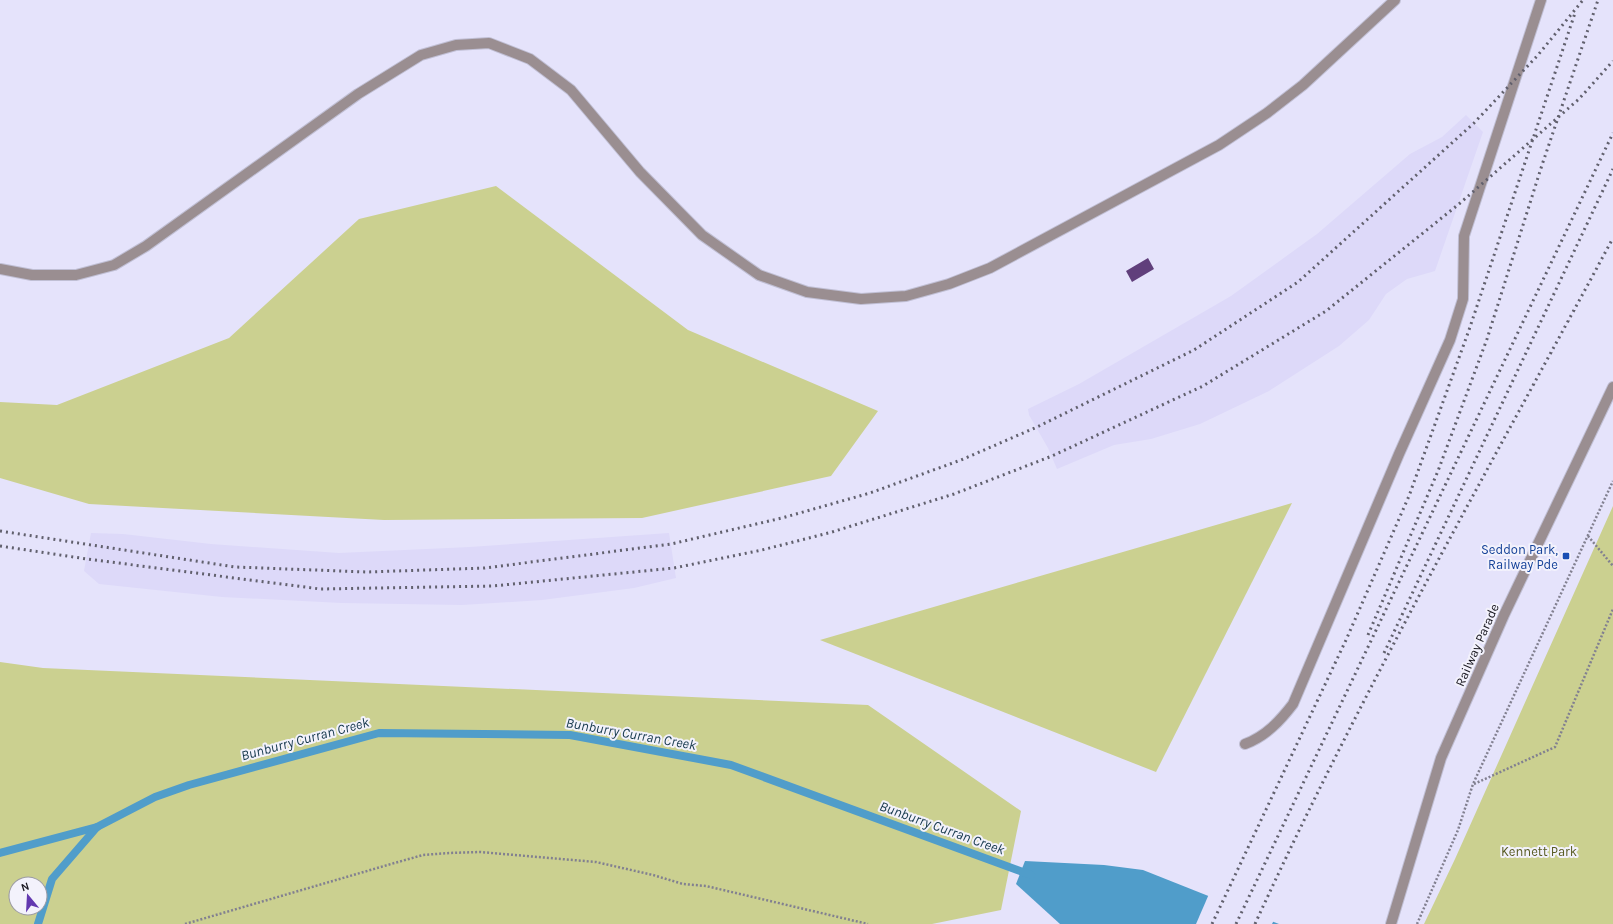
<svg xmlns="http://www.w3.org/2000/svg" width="1613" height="924" font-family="Karla,sans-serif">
  <rect width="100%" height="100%" fill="#e5e3fb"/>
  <g fill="#ddd9f9">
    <path d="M1466 115 1483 132 1435 271 1407 279 1386 294 1369 320 1339 346 1269 391 1200 424 1151 439 1114 445 1057 469 1048 448 1029 415 1028 409 1079 384 1231 296 1317 234 1410 154 1442 137Z"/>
    <path d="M91 533 123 534 211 544 339 553 470 547 669 533 676 578 634 588 542 600 462 605 342 603 222 597 99 584 84 571Z"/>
  </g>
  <g fill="#cbd090" fill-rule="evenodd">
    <path d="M496 186 688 330 878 411 831 476 642 518 384 520 89 504 0 478V402L57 405 229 338 359 219Z"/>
    <path d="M1292 503 1156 772 820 640Z"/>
    <path d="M1613 506V924H1424L1455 859Z"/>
    <path d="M0 662 43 668 868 705 1021 811 1001 910 932 924H0ZM16 884H40V908H16Z"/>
  </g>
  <path fill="#509dca" d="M1025 861 1104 865 1143 870 1279 924H1060L1016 884Z"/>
  <path fill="#e5e3fb" d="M1209 894 1274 920 1272 924H1196Z"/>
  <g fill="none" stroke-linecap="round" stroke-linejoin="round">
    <g stroke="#509dca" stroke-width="8">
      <path d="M0 853 97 827"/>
      <path d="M38 924 52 879 97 827 155 797 189 785 379 733 570 735 731 765 1031 875"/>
    </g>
  </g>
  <path fill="#603f7b" d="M1148 258 1154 269 1132 282 1126 271Z"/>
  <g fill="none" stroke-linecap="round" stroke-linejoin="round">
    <defs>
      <g id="minor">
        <path d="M0 269 32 275H76L114 265 146 246 358 94 421 55 456 45 489 43 530 59 571 90 640 172 702 235 759 275 807 292 861 299 906 296 949 284 990 268 1219 145 1267 113 1303 85 1395 0"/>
        <path d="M1245 744C1266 736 1280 721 1293 704L1399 454 1450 340 1463 299 1464 236 1541 0"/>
        <path d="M1391 924 1441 758 1504 615 1613 387"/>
      </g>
    </defs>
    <use href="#minor" stroke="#c0bfd4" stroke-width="12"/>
    <g stroke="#828090" stroke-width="2.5" stroke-dasharray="2 2" stroke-linecap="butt">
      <path d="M1588 536 1613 566"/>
      <path d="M1474 784 1555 747 1613 609"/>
      <path d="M185 924 391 864 423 855 449 853 480 852 596 862 653 875 683 884 706 886 868 924"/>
      <path d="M1417 924 1458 830 1473 784 1613 481"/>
    </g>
    <use href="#minor" stroke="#9a8e91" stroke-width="10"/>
    <g stroke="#61606d" stroke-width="3" stroke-dasharray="2 4" stroke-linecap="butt">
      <path d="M0 531 235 567 367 572 485 568 671 544 782 518 870 493 961 460 1037 427 1194 350 1298 282 1474 123 1538 55 1583 0"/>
      <path d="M0 546 87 559 320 589 493 586 674 568 762 550 832 532 954 494 1052 456 1203 386 1326 311 1459 204 1579 99 1613 61"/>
      <path d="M1368 635 1438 471 1487 339 1542 165 1598 0"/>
      <path d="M1384 653 1613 169"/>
      <path d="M1212 924 1346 640 1409 496 1469 330 1575 13"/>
      <path d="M1236 924 1613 133"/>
      <path d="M1255 924C1362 690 1491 465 1613 238"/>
    </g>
  </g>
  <rect fill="#1a4fb4" stroke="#f3f2fc" stroke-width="1.5" x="1562" y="552" width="8" height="8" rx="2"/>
  <g text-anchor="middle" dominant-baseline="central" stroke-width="4" stroke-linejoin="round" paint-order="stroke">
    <g font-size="13" fill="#164399" stroke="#f3f2fc" text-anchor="end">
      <text x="1558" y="549">Seddon Park,<tspan x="1558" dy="15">Railway Pde</tspan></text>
    </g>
    <g font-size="13" fill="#1a1921" stroke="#f3f2fc">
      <text transform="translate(1477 645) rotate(-66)">Railway Parade</text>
    </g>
    <g font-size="13" fill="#585b22" stroke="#f3f2fc">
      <text x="1539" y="851">Kennett Park</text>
    </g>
    <g font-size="14" font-style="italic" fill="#16384c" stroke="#f3f2fc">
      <text transform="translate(631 734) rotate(10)">Bunburry Curran Creek</text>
      <text transform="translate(305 739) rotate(-15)">Bunburry Curran Creek</text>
      <text transform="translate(942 828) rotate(20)">Bunburry Curran Creek</text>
    </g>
  </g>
  <g transform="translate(28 896) rotate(342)"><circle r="19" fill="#f3f2fc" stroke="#9c9ba4"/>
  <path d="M0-3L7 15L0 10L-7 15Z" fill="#6238b0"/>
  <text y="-6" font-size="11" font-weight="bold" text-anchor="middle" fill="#1a1921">N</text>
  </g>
</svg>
